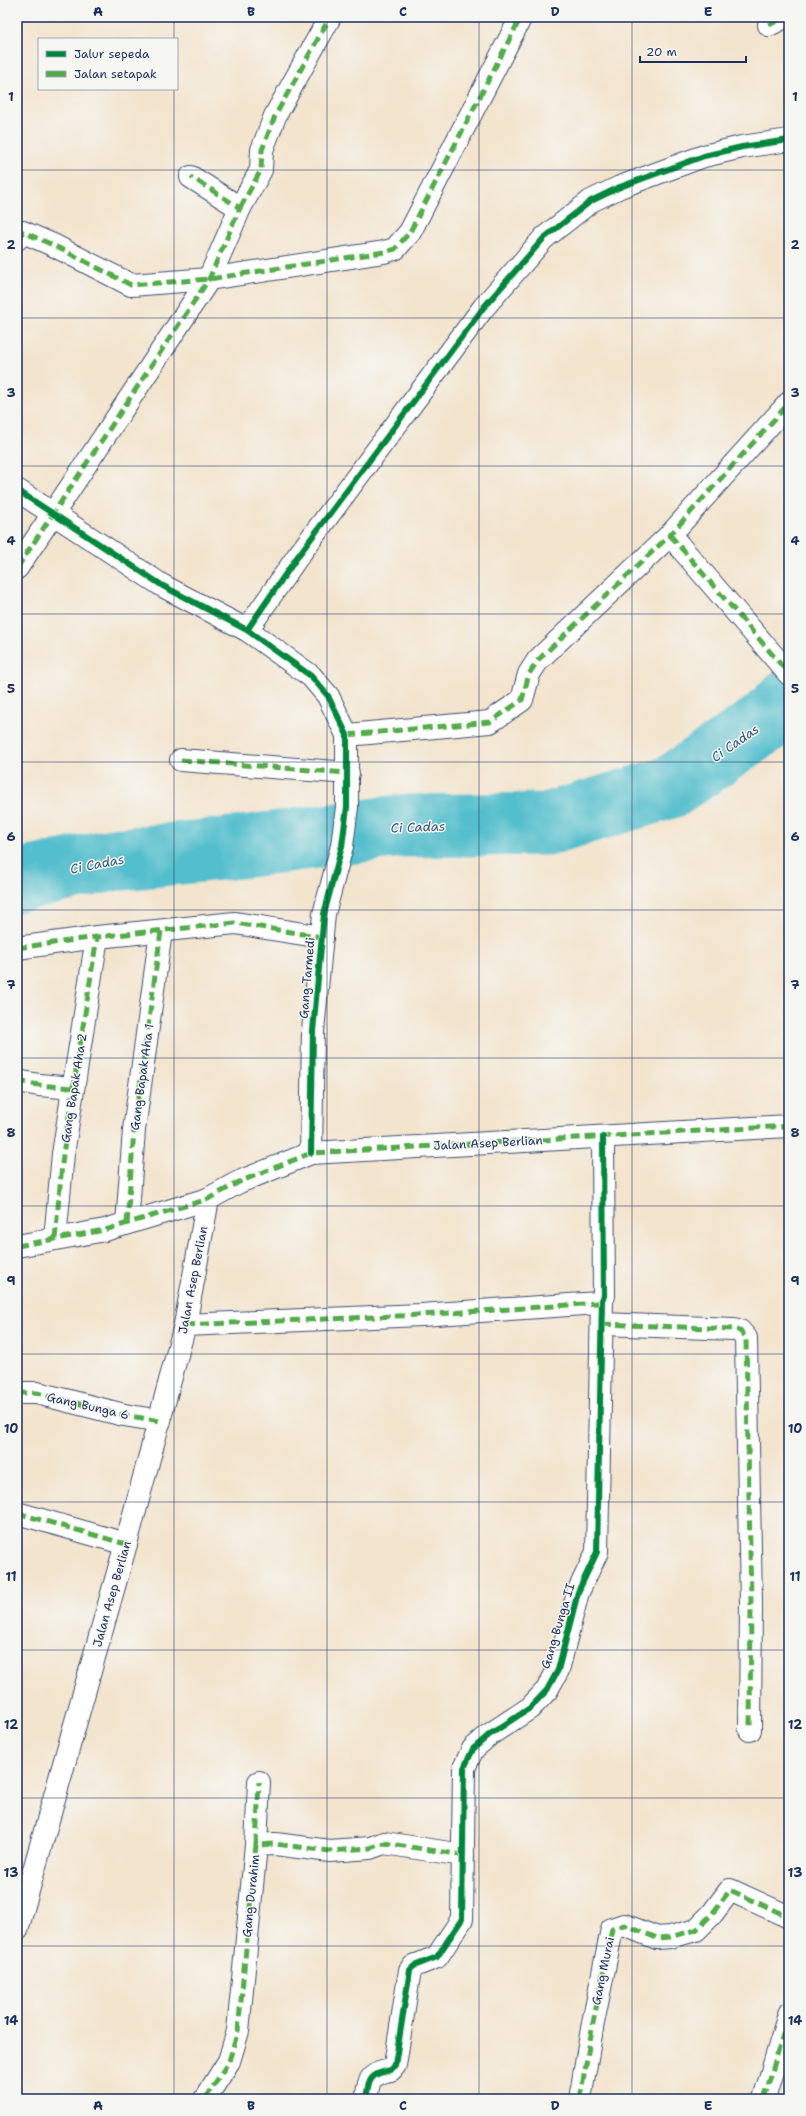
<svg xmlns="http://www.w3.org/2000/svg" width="806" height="2116" font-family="'Shantell Sans',sans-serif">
  <rect width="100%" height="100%" fill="#f6f6f2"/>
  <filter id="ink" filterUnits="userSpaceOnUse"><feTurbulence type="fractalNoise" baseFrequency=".025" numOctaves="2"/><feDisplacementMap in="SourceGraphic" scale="8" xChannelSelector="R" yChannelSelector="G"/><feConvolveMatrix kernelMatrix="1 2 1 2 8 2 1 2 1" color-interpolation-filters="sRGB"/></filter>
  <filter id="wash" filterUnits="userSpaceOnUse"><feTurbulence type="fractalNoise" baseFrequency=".012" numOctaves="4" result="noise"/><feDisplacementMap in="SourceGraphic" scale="16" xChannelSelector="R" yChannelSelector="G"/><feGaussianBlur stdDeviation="0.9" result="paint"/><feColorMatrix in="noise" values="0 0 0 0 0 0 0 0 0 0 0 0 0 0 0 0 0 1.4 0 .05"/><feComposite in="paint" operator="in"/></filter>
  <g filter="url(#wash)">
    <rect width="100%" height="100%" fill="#f3e4cd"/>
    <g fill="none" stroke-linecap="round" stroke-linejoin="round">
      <path stroke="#52becc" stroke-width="63" d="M17 881 112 860 242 847 400 826 547 824 671 787 766 722 789 699"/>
    </g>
  </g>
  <g filter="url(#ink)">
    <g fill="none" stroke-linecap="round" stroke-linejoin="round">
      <defs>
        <g id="minor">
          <path d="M769 25 785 17"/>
          <path d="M240 208 261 170 262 150 275 116 330 17"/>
          <path d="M17 239 23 232 53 245 131 285 209 279 384 252 395 249 410 232 521 17"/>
          <path d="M17 490 163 586 247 630 311 676 328 696 347 735V807L342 846 324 914 313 1031 311 1153"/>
          <path d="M670 535 789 674"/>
          <path d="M17 568 209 279 240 208 191 177"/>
          <path d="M247 630 298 556 484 307 544 238 591 201 620 187 704 156 742 147 789 140"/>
          <path d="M347 735 490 722 522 700 529 674 538 660 670 535 789 403"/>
          <path d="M181 760 348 773"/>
          <path d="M17 948 97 937 235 923 322 937"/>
          <path d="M17 1081 39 1085 73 1088"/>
          <path d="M127 1224 134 1130 161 931"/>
          <path d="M55 1239 63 1154 97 937"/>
          <path d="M17 1246 105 1230 208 1199 239 1182 311 1153 789 1126"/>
          <path d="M602 1324 734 1329 740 1331 746 1338 751 1603 750 1730"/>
          <path d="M185 1325 421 1315 598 1303 602 1300"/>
          <path d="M17 1393H37L124 1415 160 1421"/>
          <path d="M17 1513 126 1544"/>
          <path d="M256 1845 259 1782"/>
          <path d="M17 1930 126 1544 185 1325 208 1199"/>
          <path d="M205 2099 229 2061 238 2031 256 1845 275 1844 330 1851 370 1848 384 1843 463 1855"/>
          <path d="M366 2099C369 2078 370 2074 391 2070L395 2065 410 1970 414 1966 437 1957 462 1919 464 1768 473 1749 489 1735 530 1708 547 1690 558 1670 578 1592 597 1552 602 1300 604 1296 603 1137"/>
          <path d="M580 2099 593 2023 612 1929 624 1925 657 1938 670 1937 696 1930 712 1914 730 1890 789 1917"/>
          <path d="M764 2099 789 2014"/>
        </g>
      </defs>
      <use href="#minor" stroke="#3b4a6f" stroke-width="24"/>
      <use href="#minor" stroke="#fff" stroke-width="22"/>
      <g stroke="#52ab49" stroke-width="5" stroke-dasharray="10 5" stroke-linecap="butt">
        <path d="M769 25 785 17"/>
        <path d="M240 208 261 170 262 150 275 116 330 17"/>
        <path d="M17 239 23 232 53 245 131 285 209 279 384 252 395 249 410 232 521 17"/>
        <path d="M670 535 789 674"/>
        <path d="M17 568 209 279 240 208 191 177"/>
        <path d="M347 735 490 722 522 700 529 674 538 660 670 535 789 403"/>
        <path d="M181 760 348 773"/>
        <path d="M17 948 97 937 235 923 322 937"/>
        <path d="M17 1081 39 1085 73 1088"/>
        <path d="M127 1224 134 1130 161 931"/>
        <path d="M55 1239 63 1154 97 937"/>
        <path d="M17 1246 105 1230 208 1199 239 1182 311 1153 789 1126"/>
        <path d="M602 1324 734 1329 740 1331 746 1338 751 1603 750 1730"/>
        <path d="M185 1325 421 1315 598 1303 602 1300"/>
        <path d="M17 1393H37L124 1415 160 1421"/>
        <path d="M17 1513 126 1544"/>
        <path d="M256 1845 259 1782"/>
        <path d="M205 2099 229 2061 238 2031 256 1845 275 1844 330 1851 370 1848 384 1843 463 1855"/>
        <path d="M580 2099 593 2023 612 1929 624 1925 657 1938 670 1937 696 1930 712 1914 730 1890 789 1917"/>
        <path d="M764 2099 789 2014"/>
      </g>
      <defs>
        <g id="cycleway">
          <path d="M17 490 163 586 247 630 311 676 328 696 347 735V807L342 846 324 914 313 1031 311 1153"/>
          <path d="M247 630 298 556 484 307 544 238 591 201 620 187 704 156 742 147 789 140"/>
          <path d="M366 2099C369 2078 370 2074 391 2070L395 2065 410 1970 414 1966 437 1957 462 1919 464 1768 473 1749 489 1735 530 1708 547 1690 558 1670 578 1592 597 1552 602 1300 604 1296 603 1137"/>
        </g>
      </defs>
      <use href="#cycleway" stroke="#f6f6f2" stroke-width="8"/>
      <use href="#cycleway" stroke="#00873e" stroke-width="6"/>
    </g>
  </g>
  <path fill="none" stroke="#1b2f5e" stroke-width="1" stroke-opacity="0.55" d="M174 17V39M327 17V2099M479 17V2099M632 17V2099M174 89V2099M17 170H789M17 318H789M17 466H789M17 614H789M17 762H789M17 910H789M17 1058H789M17 1206H789M17 1354H789M17 1502H789M17 1650H789M17 1798H789M17 1946H789"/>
  <g text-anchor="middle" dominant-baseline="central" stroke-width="3" stroke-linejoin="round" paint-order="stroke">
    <g font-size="12" fill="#1b2f5e" stroke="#f6f6f2">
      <text transform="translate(307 978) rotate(-85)">Gang Tarmedi</text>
      <text transform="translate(142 1077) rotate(-82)">Gang Bapak Aha 1</text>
      <text transform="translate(74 1088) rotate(-81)">Gang Bapak Aha 2</text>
      <text transform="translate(488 1143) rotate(-3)">Jalan Asep Berlian</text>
      <text transform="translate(193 1280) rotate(-79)">Jalan Asep Berlian</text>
      <text transform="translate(88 1406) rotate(13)">Gang Bunga 6</text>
      <text transform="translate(112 1594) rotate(-74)">Jalan Asep Berlian</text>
      <text transform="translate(558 1626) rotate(-73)">Gang Bunga II</text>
      <text transform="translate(251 1896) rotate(-84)">Gang Durahim</text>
      <text transform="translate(603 1971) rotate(-78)">Gang Murai</text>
    </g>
    <g font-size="13" font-style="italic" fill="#2c5a7f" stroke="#f6f6f2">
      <text transform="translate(735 743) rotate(-35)">Ci Cadas</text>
      <text transform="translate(418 827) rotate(-2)">Ci Cadas</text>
      <text transform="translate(97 864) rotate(-11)">Ci Cadas</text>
    </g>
  </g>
  <rect width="806" height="2116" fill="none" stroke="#f6f6f2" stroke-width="44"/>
  <rect x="38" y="38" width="140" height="52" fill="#f6f6f2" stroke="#9ea6b7"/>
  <rect x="46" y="51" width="20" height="6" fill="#00873e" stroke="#9ea6b7"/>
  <text x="74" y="58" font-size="12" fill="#1b2f5e">Jalur sepeda</text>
  <rect x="46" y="71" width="20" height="6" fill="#52ab49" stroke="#9ea6b7"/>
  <text x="74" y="78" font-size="12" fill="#1b2f5e">Jalan setapak</text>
  <path d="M640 56v6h106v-6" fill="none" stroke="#1b2f5e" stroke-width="2"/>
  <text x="646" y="56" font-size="12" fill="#1b2f5e" stroke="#f6f6f2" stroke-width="3" paint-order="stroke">20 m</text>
  <rect x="22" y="22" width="762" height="2072" fill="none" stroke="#1b2f5e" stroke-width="1.5"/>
  <g font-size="13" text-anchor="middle" font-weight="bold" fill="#1b2f5e">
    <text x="98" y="16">A</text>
    <text x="251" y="16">B</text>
    <text x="403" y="16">C</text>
    <text x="555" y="16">D</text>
    <text x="708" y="16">E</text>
    <text x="11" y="101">1</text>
    <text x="795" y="101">1</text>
    <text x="11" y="249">2</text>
    <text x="795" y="249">2</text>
    <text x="11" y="397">3</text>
    <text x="795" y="397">3</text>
    <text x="11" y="545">4</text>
    <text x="795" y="545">4</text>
    <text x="11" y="693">5</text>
    <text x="795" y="693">5</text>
    <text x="11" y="841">6</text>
    <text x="795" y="841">6</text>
    <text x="11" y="989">7</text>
    <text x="795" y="989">7</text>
    <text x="11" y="1137">8</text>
    <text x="795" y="1137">8</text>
    <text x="11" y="1285">9</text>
    <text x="795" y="1285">9</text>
    <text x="11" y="1433">10</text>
    <text x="795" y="1433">10</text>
    <text x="11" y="1581">11</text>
    <text x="795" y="1581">11</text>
    <text x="11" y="1729">12</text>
    <text x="795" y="1729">12</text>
    <text x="11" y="1877">13</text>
    <text x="795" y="1877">13</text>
    <text x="11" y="2025">14</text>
    <text x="795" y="2025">14</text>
    <text x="98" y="2110">A</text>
    <text x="251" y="2110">B</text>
    <text x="403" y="2110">C</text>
    <text x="555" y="2110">D</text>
    <text x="708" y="2110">E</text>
  </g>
</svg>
